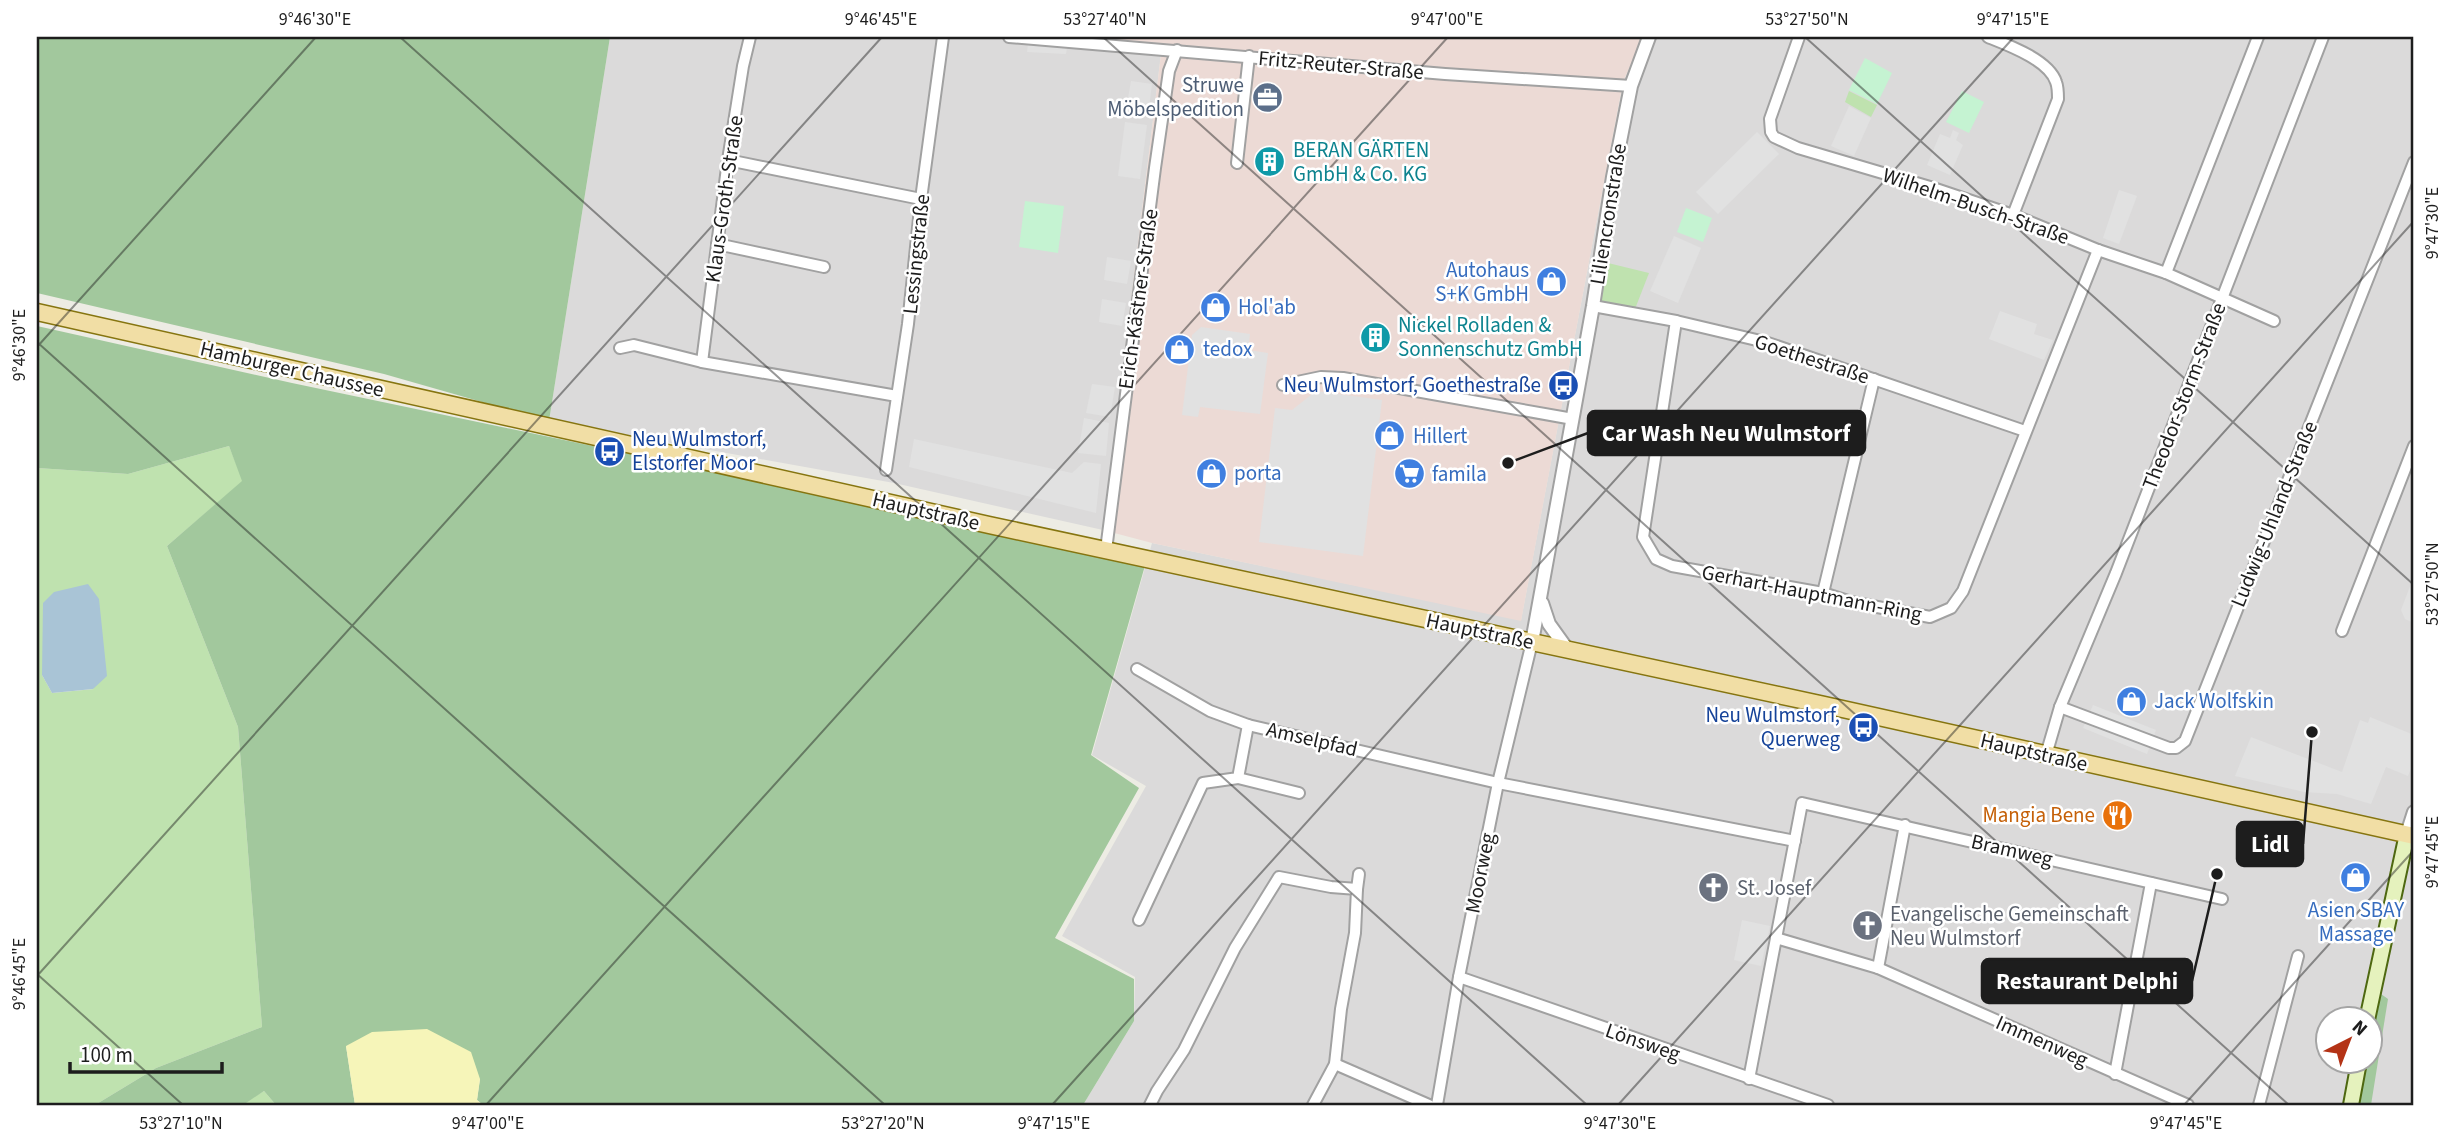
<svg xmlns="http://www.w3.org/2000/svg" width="2451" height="1142" font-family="'Source Sans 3',sans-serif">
  <rect width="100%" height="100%" fill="#edece4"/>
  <g fill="#dbdada" fill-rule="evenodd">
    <path d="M610 37H978L1161 54 1103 530 894 483 549 421Z"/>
    <path d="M1643 37H2414V1105H1083L1134 1021 1135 977 1062 936 1146 786 1092 755 1152 543 1521 620 1623 82ZM2328 1020H2370V1062H2328Z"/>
  </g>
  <path fill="#ecdad5" d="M978 37H1643L1623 82 1521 621 1152 543 1103 530 1161 54Z"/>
  <g fill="#bfe2af" fill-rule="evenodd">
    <path d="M1849 91 1877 105 1871 117 1845 102Z"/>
    <path d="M1608 263 1649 273 1635 309 1601 302Z"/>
    <path d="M229 446 243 481 167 546 238 727 262 1027 156 1068 95 1105H37V468L128 474ZM42 675 94 689 52 693Z"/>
    <path d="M264 1091 276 1105H243L244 1103Z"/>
  </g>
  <g fill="#a2c89d">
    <path d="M37 37H610L549 421 384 374 37 293Z"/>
    <path d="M37 326 292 383 1146 562 1091 755 1139 788 1055 938 1134 979V1021L1083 1105H483L477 1100 480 1079 346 1046 355 1105H276L264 1091 243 1105H95L156 1068 262 1027 238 727 167 546 242 481 229 446 128 474 37 468Z"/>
    <path d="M2381 994 2388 999 2371 1105H2359L2367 1062H2370L2371 1045Z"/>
  </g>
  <path fill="#f6f5b9" d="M427 1029 471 1052 480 1079 477 1100 483 1105H355L346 1046 372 1032Z"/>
  <g fill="#c5f3d2">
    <path d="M1865 58 1892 73 1877 104 1849 90Z"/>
    <path d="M1962 91 1984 102 1969 133 1946 122Z"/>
    <path d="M1025 201 1064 206 1058 253 1019 247Z"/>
    <path d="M1686 208 1712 218 1703 242 1677 232Z"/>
  </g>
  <g fill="#e1e1e1">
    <path d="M1028 44 1067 47 1066 54 1027 52Z"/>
    <path d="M1131 81 1152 84 1149 107 1127 104Z"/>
    <path d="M1849 106 1871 118 1854 156 1831 146Z"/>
    <path d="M1125 122 1147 125 1140 179 1118 176Z"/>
    <path d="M1953 130 1959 133 1956 140 1963 145 1950 175 1927 165 1940 134 1950 138Z"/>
    <path d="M1757 132 1779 154 1718 214 1696 192Z"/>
    <path d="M2119 190 2137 196 2119 244 2103 238Z"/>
    <path d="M1674 236 1701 248 1678 303 1650 291Z"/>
    <path d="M1107 257 1131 261 1127 284 1104 280Z"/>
    <path d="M1102 299 1126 303 1122 326 1099 322Z"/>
    <path d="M2000 311 2037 324 2034 334 2053 340 2044 360 1989 339Z"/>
    <path d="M1201 327 1250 334 1248 350 1268 353 1260 414 1200 407 1198 417 1182 415 1192 335Z"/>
    <path d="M1092 384 1115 387 1110 417 1086 413Z"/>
    <path d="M1316 391 1382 400 1363 556 1259 542 1275 408 1292 410Z"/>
    <path d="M1084 418 1109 423 1106 456 1078 453Z"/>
    <path d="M914 439 1072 473 1084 462 1101 464 1096 513 909 467Z"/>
    <path d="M2414 576V623L2405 619 2401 610Z"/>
    <path d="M2093 705 2156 730 2147 754 2083 728Z"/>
    <path d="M2370 717 2414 735V761L2408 776 2386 767 2371 804 2337 794 2304 792 2235 776 2251 737 2342 772 2360 720 2368 723Z"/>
    <path d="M1742 920 1770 926 1761 966 1734 960Z"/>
  </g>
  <path fill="#a9c4d6" d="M88 584 99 599 107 676 93 689 52 693 42 675 43 603 54 592Z"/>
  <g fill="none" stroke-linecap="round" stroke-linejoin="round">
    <defs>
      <g id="minor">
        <path d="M1009 37 1445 74 1631 86"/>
        <path d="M1799 37 1770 119 1771 132 1774 137 1798 148 1930 187 2013 215 2098 250 2166 273 2274 321"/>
        <path d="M1988 37C2008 45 2049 60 2056 82 2058 87 2058 94 2058 99L2013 215"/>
        <path d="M728 160 921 199"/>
        <path d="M1237 163 1249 56"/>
        <path d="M717 244 824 267"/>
        <path d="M2166 273 2258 37"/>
        <path d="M1593 306 1676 321 1765 342 2025 431"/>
        <path d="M1676 321 1643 537 1656 559 1672 566 1823 593 1851 602 1930 617 1951 608 1963 591 2098 250"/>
        <path d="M620 348 634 345 702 362 897 396"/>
        <path d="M702 362 728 160 743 66 750 37"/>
        <path d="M1283 385 1321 377 1343 378 1573 419"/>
        <path d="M886 470 908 324 921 199 943 37"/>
        <path d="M1106 550 1155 168 1169 71 1177 50"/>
        <path d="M1823 593 1874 379"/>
        <path d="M2342 631 2414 446"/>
        <path d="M1137 669 1210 711 1248 725 1498 783 1795 841"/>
        <path d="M2060 707 2169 748H2176L2185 741 2414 162"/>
        <path d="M2046 755 2060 707 2116 573 2323 37"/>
        <path d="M1238 778 1299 793"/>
        <path d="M1357 889 1359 874"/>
        <path d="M1139 920 1203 783 1238 778 1248 725"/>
        <path d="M1776 938 1878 968 2188 1105"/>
        <path d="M1878 968 1905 825"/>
        <path d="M1459 977 1828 1105"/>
        <path d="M1335 1064 1429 1105"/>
        <path d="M2115 1074 2151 883"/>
        <path d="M1749 1079 1802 803 2222 899"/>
        <path d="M1150 1105 1157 1091 1184 1050 1235 948 1279 877 1331 887 1357 889 1355 933 1341 1009 1335 1064 1313 1105"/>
        <path d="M1437 1105 1459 977 1498 783 1532 642"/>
        <path d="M2259 1105 2298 956"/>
      </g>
      <g id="tertiary">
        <path d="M1542 603 1549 624 1567 649"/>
        <path d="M1532 642 1593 306 1613 177 1631 86 1649 37"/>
        <path d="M2407 834 2414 812"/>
      </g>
      <g id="secondary">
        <path d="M2367 1020 2407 834"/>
        <path d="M2351 1105 2359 1062"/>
      </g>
      <path id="primary" d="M37 312 989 525 1820 704 2414 836"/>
    </defs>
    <use href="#minor" stroke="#a1a1a1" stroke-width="14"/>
    <use href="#tertiary" stroke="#a1a1a1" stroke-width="16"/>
    <use href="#secondary" stroke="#4e6811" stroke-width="18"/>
    <use href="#primary" stroke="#867510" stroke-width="19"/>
    <use href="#minor" stroke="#fff" stroke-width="10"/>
    <use href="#tertiary" stroke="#fff" stroke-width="12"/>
    <use href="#secondary" stroke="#e5f2bd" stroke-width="14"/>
    <use href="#primary" stroke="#f1dea5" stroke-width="16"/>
  </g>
  <path fill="none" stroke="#1d1d1d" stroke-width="2" stroke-opacity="0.45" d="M400 37 1587 1105M1103 37 2289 1105M1805 37 2414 585M37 342 885 1105M37 347 316 37M37 974 183 1105M37 976 882 37M486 1105 1448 37M1052 1105 2014 37M1618 1105 2414 221M2184 1105 2414 850"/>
  <defs>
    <symbol id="office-disc" viewBox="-11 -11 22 22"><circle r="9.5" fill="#5c6f8a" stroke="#fff"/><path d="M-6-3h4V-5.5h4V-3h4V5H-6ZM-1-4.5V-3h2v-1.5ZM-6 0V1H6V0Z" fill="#fff"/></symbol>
    <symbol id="building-disc" viewBox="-11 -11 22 22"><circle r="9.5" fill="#0f9aa8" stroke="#fff"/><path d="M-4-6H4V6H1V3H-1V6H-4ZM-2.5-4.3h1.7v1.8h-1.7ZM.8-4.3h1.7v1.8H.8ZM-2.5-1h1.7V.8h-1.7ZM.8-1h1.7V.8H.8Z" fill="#fff"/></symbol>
    <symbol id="shop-disc" viewBox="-11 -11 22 22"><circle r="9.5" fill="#3f7fe0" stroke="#fff"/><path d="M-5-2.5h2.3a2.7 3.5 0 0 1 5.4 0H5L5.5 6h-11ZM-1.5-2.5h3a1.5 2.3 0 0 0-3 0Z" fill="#fff"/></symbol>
    <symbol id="bus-disc" viewBox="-11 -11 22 22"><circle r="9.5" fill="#1a4fb4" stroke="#fff"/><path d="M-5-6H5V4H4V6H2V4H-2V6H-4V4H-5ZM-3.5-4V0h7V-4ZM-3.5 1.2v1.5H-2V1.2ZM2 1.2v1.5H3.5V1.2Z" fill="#fff"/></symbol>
    <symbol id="supermarket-disc" viewBox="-11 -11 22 22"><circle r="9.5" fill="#3f7fe0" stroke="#fff"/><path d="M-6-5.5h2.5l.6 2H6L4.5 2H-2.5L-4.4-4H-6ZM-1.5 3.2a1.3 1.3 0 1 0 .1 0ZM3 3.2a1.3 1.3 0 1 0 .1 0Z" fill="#fff"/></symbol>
    <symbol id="restaurant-disc" viewBox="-11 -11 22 22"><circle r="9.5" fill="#e8710a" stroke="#fff"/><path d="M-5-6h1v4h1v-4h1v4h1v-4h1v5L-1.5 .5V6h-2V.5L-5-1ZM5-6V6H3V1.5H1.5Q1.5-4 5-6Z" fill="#fff"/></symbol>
    <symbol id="church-disc" viewBox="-11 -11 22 22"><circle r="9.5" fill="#6b7280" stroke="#fff"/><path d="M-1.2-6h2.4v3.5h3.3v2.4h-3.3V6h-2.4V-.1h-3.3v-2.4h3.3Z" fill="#fff"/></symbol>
  </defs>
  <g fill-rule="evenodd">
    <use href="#office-disc" x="1250" y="80" width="35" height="35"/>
    <use href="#building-disc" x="1252" y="144" width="35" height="35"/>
    <use href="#shop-disc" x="1534" y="264" width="35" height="35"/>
    <use href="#shop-disc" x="1198" y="290" width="35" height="35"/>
    <use href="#building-disc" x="1358" y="320" width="35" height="35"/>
    <use href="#shop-disc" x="1162" y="332" width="35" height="35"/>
    <use href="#bus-disc" x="1546" y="368" width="35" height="35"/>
    <use href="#shop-disc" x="1372" y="418" width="35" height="35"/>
    <use href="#bus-disc" x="592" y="434" width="35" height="35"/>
    <use href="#shop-disc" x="1194" y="456" width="35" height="35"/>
    <use href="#supermarket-disc" x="1392" y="456" width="35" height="35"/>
    <use href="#shop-disc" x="2114" y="684" width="35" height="35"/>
    <use href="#bus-disc" x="1846" y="710" width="35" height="35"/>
    <use href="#restaurant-disc" x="2100" y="798" width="35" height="35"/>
    <use href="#shop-disc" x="2338" y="860" width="35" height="35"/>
    <use href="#church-disc" x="1696" y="870" width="35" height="35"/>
    <use href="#church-disc" x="1850" y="908" width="35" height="35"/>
  </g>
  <g text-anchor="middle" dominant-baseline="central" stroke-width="5" stroke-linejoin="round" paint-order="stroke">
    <g font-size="21" fill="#1d1d1d" stroke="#fff">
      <text transform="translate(1341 65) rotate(5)">Fritz-Reuter-Straße</text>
      <text transform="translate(724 199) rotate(-82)">Klaus-Groth-Straße</text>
      <text transform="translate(1976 206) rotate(19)">Wilhelm-Busch-Straße</text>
      <text transform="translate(1608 214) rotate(-81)">Liliencronstraße</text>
      <text transform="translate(916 254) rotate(-84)">Lessingstraße</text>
      <text transform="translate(1138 299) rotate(-82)">Erich-Kästner-Straße</text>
      <text transform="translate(1812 359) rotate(18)">Goethestraße</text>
      <text transform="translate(292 369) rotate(13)">Hamburger Chaussee</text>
      <text transform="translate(2184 396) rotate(-69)">Theodor-Storm-Straße</text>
      <text transform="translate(926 511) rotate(13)">Hauptstraße</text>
      <text transform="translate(2274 514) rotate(-68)">Ludwig-Uhland-Straße</text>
      <text transform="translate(1812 593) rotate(11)">Gerhart-Hauptmann-Ring</text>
      <text transform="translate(1480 631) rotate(12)">Hauptstraße</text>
      <text transform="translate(1312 739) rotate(13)">Amselpfad</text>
      <text transform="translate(2034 752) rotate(13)">Hauptstraße</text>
      <text transform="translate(2012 850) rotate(13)">Bramweg</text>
      <text transform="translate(1480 873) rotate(-79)">Moorweg</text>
      <text transform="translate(2042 1041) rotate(24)">Immenweg</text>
      <text transform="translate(1643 1042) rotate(19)">Lönsweg</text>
    </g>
    <g font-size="21" fill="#4e5e75" stroke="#fff" text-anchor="end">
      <text x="1244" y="85">Struwe<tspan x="1244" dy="24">Möbelspedition</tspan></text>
    </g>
    <g font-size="21" fill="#0d838f" stroke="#fff" text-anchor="start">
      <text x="1293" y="150">BERAN GÄRTEN<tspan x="1293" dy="24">GmbH &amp; Co. KG</tspan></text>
      <text x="1398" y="325">Nickel Rolladen &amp;<tspan x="1398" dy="24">Sonnenschutz GmbH</tspan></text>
    </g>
    <g font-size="21" fill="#366cbe" stroke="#fff" text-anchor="start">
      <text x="1529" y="270" text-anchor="end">Autohaus<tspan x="1529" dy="24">S+K GmbH</tspan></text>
      <text x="1238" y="307">Hol'ab</text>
      <text x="1203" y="349">tedox</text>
      <text x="1413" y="436">Hillert</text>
      <text x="1234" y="473">porta</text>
      <text x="1432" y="474">famila</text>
      <text x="2154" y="701">Jack Wolfskin</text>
      <text x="2356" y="910" text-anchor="middle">Asien SBAY<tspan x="2356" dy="24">Massage</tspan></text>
    </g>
    <g font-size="21" fill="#164399" stroke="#fff" text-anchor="end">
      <text x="1541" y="385">Neu Wulmstorf, Goethestraße</text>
      <text x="632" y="439" text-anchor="start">Neu Wulmstorf,<tspan x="632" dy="24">Elstorfer Moor</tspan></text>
      <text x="1840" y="715">Neu Wulmstorf,<tspan x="1840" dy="24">Querweg</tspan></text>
    </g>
    <g font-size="21" fill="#c56008" stroke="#fff" text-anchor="end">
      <text x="2095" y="815">Mangia Bene</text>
    </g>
    <g font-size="21" fill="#5b616d" stroke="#fff" text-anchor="start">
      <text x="1737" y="888">St. Josef</text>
      <text x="1890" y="914">Evangelische Gemeinschaft<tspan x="1890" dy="24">Neu Wulmstorf</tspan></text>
    </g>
  </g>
  <path fill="none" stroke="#1d1d1d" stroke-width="2.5" d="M1508 463L1588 433M2312 732L2303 844M2217 874L2192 981"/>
  <g fill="#1d1d1d" stroke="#fff" stroke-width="2.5">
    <circle cx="1508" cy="463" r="7"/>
    <circle cx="2312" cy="732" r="7"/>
    <circle cx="2217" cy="874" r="7"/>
  </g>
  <g fill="#1d1d1d" stroke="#1d1d1d" stroke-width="2.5">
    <rect x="1588" y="411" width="277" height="44" rx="7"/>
    <rect x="2237" y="822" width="66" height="44" rx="7"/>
    <rect x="1982" y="959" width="210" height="44" rx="7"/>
  </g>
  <g font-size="23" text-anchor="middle" font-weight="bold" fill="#fff">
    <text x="1726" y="441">Car Wash Neu Wulmstorf</text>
    <text x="2270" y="852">Lidl</text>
    <text x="2087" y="989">Restaurant Delphi</text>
  </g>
  <rect width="2451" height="1142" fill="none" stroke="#ffffff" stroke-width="77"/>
  <g transform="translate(2349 1040) rotate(42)"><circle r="33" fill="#ffffff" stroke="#a5a5a5" stroke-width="2"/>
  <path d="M0-5L12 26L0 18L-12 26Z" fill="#b43316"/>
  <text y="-10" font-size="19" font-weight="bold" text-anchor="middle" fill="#1d1d1d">N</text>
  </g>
  <path d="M70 1062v10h152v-10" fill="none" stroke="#1d1d1d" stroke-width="3.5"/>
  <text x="80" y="1062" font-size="21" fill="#1d1d1d" stroke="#ffffff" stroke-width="5" paint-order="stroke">100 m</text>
  <rect x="38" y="38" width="2374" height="1066" fill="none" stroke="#1d1d1d" stroke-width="2.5"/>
  <g font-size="18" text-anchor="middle" fill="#1d1d1d">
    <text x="315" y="25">9°46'30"E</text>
    <text x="881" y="25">9°46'45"E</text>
    <text x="1105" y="25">53°27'40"N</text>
    <text x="1447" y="25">9°47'00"E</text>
    <text x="1807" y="25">53°27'50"N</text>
    <text x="2013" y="25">9°47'15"E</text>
    <text transform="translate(2432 223) rotate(-90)" y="6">9°47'30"E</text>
    <text transform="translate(19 345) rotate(-90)" y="6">9°46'30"E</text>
    <text transform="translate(2432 584) rotate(-90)" y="6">53°27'50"N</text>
    <text transform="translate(2432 852) rotate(-90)" y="6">9°47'45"E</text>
    <text transform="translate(19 974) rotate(-90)" y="6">9°46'45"E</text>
    <text x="181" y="1129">53°27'10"N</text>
    <text x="488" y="1129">9°47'00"E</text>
    <text x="883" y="1129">53°27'20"N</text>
    <text x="1054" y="1129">9°47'15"E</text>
    <text x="1620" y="1129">9°47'30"E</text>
    <text x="2186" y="1129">9°47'45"E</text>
  </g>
</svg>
